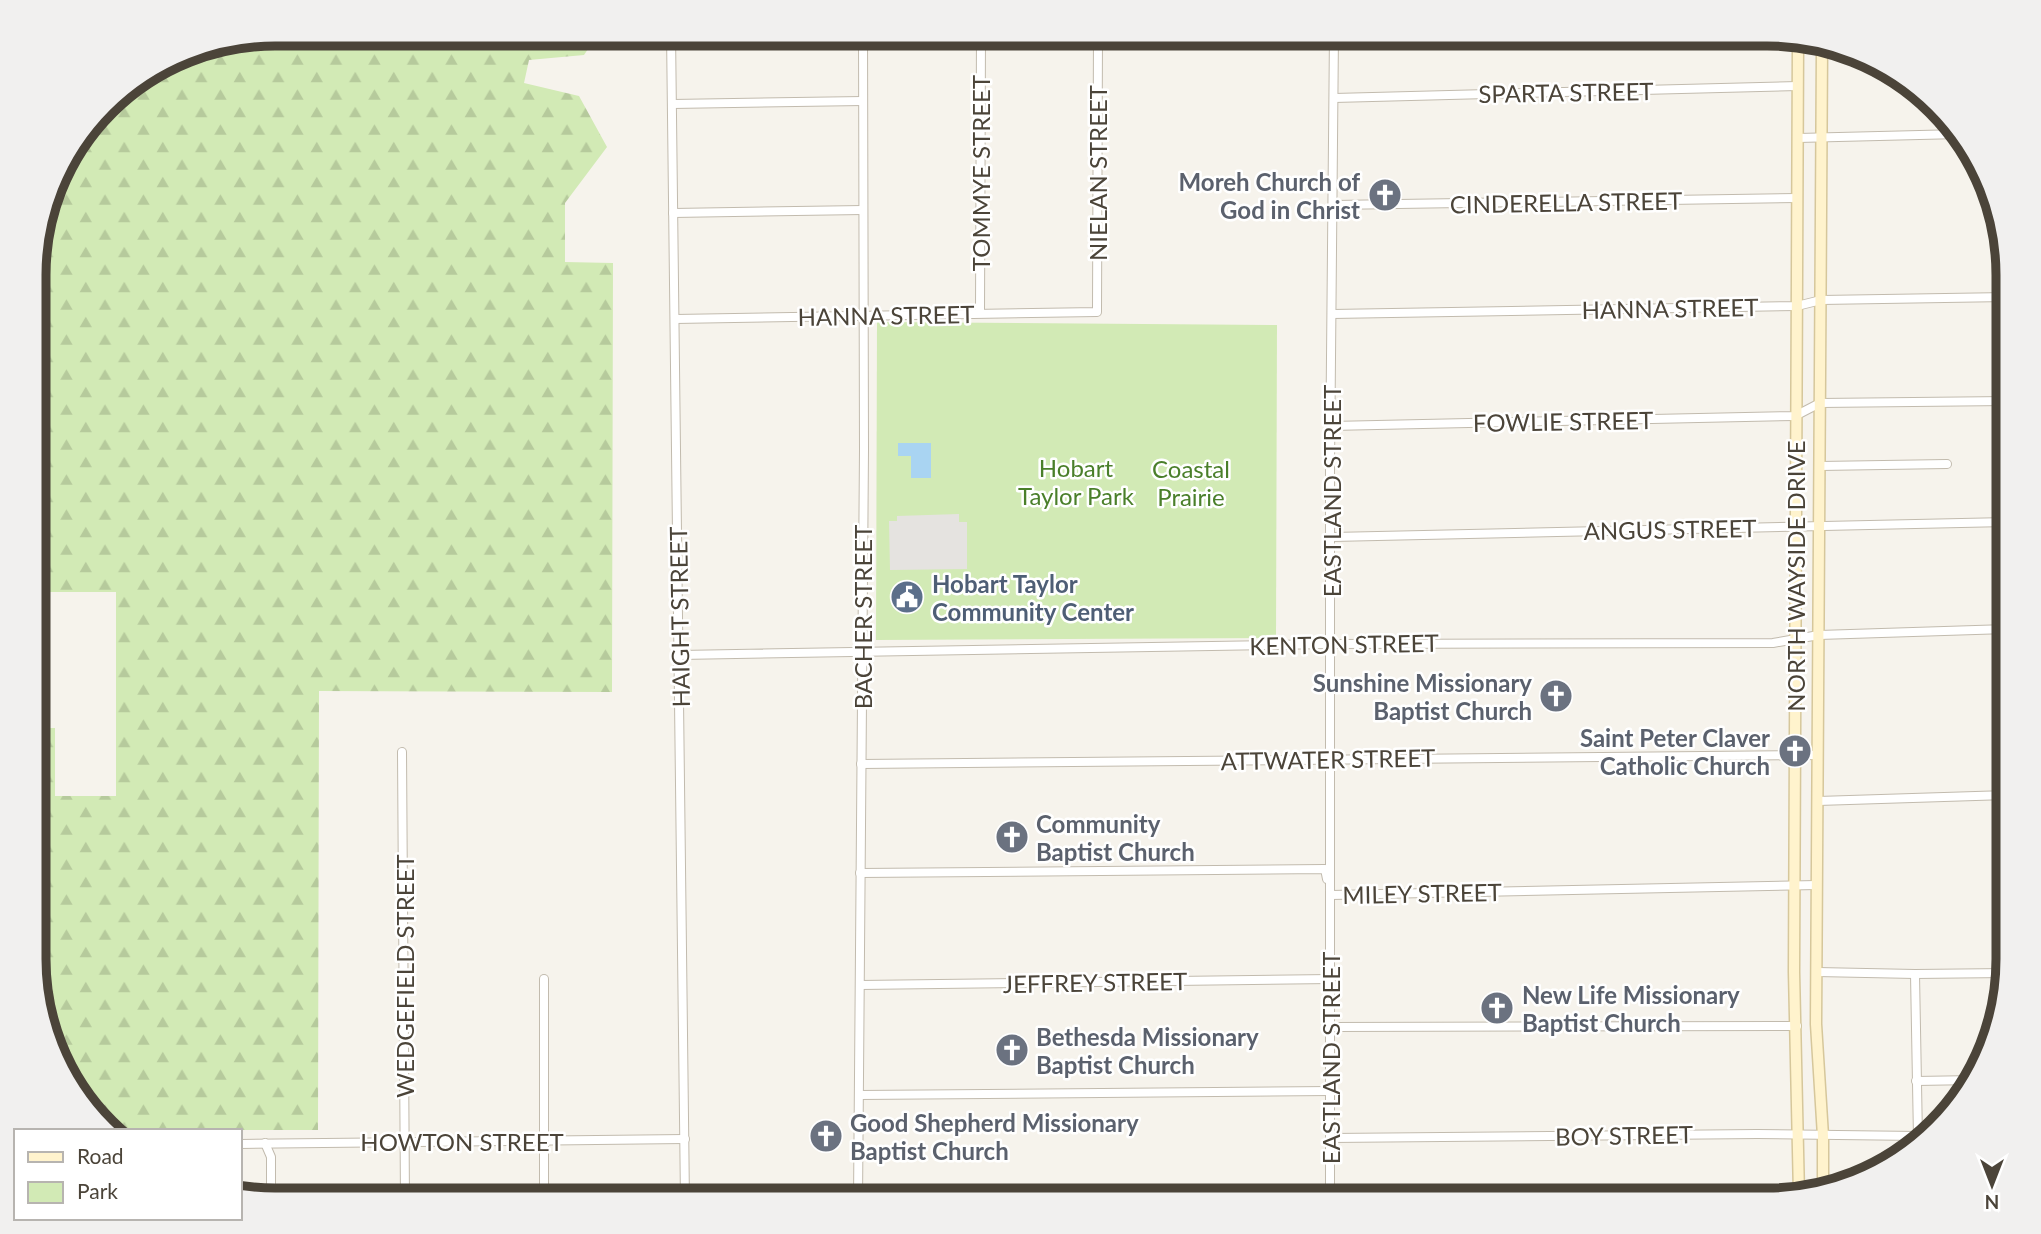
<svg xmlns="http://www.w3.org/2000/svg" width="2041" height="1234" font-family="Lato,sans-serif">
  <defs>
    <pattern id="forest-firs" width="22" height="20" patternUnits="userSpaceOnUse" patternTransform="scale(1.75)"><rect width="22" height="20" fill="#d2eab5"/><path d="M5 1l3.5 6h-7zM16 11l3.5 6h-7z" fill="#b6ca9c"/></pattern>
  </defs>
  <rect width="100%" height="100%" fill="#f6f3ec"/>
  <path fill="#d2eab5" d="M877 322 1277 325 1276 638 876 640Z"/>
  <path fill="url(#forest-firs)" d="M274 33 598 34 584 55 529 60 524 83 579 96 607 147 565 203V262L613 263 612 692 319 691 318 1130H115L78 1097 77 1077 65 1070 35 991V728H55V796H116V592H35V243L58 167 115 93 182 51Z"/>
  <path fill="#e5e3e0" d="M959 514V522H967V569L890 570 889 521H897V516Z"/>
  <path fill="#a9d4f2" d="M898 443H931V478H911V456H898Z"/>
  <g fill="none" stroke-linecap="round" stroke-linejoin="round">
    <defs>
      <g id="minor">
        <path d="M671 33 685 1201"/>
        <path d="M1334 98 1798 86"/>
        <path d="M672 104 863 101"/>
        <path d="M1798 138 1960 134"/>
        <path d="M1334 205 1797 198"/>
        <path d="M673 213 863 210"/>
        <path d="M980 313 981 33"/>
        <path d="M1332 314 1797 306 1821 300 2007 297"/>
        <path d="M675 319 1097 312 1098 33"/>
        <path d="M1331 426 1795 416 1820 403 2007 401"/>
        <path d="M1820 466 1947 464"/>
        <path d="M1332 537 2007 522"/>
        <path d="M680 655 1331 644 1773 643 1819 635 2007 629"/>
        <path d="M402 752 405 1201"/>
        <path d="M861 764 1818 755"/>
        <path d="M1818 801 2007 795"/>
        <path d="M860 873 1325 869 1327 879"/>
        <path d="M1330 891 1331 895 1817 885"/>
        <path d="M1817 972 1915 974 2007 973"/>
        <path d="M1915 974 1918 1138"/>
        <path d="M544 979V1201"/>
        <path d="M860 985 1331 979"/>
        <path d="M1331 1027 1797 1026"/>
        <path d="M1916 1081 1975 1080"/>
        <path d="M859 1095 1331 1091"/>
        <path d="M1331 1138 1757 1134 1918 1136"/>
        <path d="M265 1143 271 1157V1200"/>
        <path d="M240 1144 685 1139"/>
        <path d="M1284 1200H1330"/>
        <path d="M1330 1200V465L1334 33"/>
        <path d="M858 1201 864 450 863 33"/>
      </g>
      <g id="secondary">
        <path d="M1798 42 1794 972 1799 1195"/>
        <path d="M1822 48 1816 1024 1823 1136V1188"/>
      </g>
    </defs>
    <use href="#minor" stroke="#c2bbae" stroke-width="10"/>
    <use href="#secondary" stroke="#d6c79b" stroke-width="13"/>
    <use href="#minor" stroke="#fff" stroke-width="8"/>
    <use href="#secondary" stroke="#fff3cd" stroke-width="10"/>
  </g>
  <defs>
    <symbol id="church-disc" viewBox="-11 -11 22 22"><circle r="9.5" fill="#6b7280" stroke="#fff"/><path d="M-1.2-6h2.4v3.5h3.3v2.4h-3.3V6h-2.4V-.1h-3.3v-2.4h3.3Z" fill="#fff"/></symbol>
    <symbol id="civic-disc" viewBox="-11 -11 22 22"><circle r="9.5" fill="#5c6f8a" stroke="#fff"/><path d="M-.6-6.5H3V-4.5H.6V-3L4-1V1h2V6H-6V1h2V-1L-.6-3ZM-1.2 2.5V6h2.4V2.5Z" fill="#fff"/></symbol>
  </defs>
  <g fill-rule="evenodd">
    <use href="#church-disc" x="1366" y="176" width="38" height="38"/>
    <use href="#civic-disc" x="888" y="578" width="38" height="38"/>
    <use href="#church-disc" x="1537" y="677" width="38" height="38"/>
    <use href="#church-disc" x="1776" y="732" width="38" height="38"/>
    <use href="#church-disc" x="993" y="818" width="38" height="38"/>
    <use href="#church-disc" x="1478" y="989" width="38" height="38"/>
    <use href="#church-disc" x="993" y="1031" width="38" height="38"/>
    <use href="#church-disc" x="807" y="1117" width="38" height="38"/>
  </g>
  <g text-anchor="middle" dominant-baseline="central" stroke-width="5" stroke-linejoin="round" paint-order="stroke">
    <g font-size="24" fill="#4b4439" stroke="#fff">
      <text transform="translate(1566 92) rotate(-1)">SPARTA STREET</text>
      <text transform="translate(980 173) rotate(-90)">TOMMYE STREET</text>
      <text transform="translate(1097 173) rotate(-90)">NIELAN STREET</text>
      <text transform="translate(1566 202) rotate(-1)">CINDERELLA STREET</text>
      <text transform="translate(1670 308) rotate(-1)">HANNA STREET</text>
      <text transform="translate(886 315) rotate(-1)">HANNA STREET</text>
      <text transform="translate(1563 421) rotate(-1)">FOWLIE STREET</text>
      <text transform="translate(1331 491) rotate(-90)">EASTLAND STREET</text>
      <text transform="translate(1670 529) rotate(-1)">ANGUS STREET</text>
      <text transform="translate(1795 576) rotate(-90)">NORTH WAYSIDE DRIVE</text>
      <text transform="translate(679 617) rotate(-91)">HAIGHT STREET</text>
      <text transform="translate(862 617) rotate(-90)">BACHER STREET</text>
      <text transform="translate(1344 644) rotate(-1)">KENTON STREET</text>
      <text transform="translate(1328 759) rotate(-1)">ATTWATER STREET</text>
      <text transform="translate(1422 893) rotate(-1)">MILEY STREET</text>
      <text transform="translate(404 976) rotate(-90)">WEDGEFIELD STREET</text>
      <text transform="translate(1095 982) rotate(-1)">JEFFREY STREET</text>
      <text transform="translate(1330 1058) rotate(-90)">EASTLAND STREET</text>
      <text transform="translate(1624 1135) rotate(-1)">BOY STREET</text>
      <text x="462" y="1141">HOWTON STREET</text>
    </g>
    <g font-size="24" font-weight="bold" fill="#5b616d" stroke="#fff" text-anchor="start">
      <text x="1360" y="181" text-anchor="end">Moreh Church of<tspan x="1360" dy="28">God in Christ</tspan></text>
      <text x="1532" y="682" text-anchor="end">Sunshine Missionary<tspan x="1532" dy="28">Baptist Church</tspan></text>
      <text x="1770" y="737" text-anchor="end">Saint Peter Claver<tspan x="1770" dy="28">Catholic Church</tspan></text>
      <text x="1036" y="823">Community<tspan x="1036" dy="28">Baptist Church</tspan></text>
      <text x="1522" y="994">New Life Missionary<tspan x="1522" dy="28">Baptist Church</tspan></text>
      <text x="1036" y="1036">Bethesda Missionary<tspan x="1036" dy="28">Baptist Church</tspan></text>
      <text x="850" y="1122">Good Shepherd Missionary<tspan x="850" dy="28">Baptist Church</tspan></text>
    </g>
    <g font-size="24" fill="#4a7f2a" stroke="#fff">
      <text x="1076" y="467">Hobart<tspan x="1076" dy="28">Taylor Park</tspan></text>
      <text x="1191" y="468">Coastal<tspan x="1191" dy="28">Prairie</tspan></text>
    </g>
    <g font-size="24" font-weight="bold" fill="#4e5e75" stroke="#fff" text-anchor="start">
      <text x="932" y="583">Hobart Taylor<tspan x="932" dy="28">Community Center</tspan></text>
    </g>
  </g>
  <path d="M0 0H2041V1234H0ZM275 46H1767A229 229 0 0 1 1996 275V959A229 229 0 0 1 1767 1188H275A229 229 0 0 1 46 959V275A229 229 0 0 1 275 46Z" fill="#f1f0ef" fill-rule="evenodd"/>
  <path fill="none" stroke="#4b4439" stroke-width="9" d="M275 46H1767A229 229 0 0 1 1996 275V959A229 229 0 0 1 1767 1188H275A229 229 0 0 1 46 959V275A229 229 0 0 1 275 46Z"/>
  <rect x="14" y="1129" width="228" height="91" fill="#ffffff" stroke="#b7b4b0" stroke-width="2"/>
  <rect x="28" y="1152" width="35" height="10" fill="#fff3cd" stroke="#b7b4b0" stroke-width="2"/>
  <text x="77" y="1164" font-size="21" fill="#4b4439">Road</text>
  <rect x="28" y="1182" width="35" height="21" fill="#d2eab5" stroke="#b7b4b0" stroke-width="2"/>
  <text x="77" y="1199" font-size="21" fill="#4b4439">Park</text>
  <g transform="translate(1992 1185) rotate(180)" stroke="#ffffff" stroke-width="5" paint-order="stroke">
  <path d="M0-5L12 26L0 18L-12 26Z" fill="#4b4439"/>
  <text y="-10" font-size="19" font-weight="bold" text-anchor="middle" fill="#4b4439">N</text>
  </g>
</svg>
